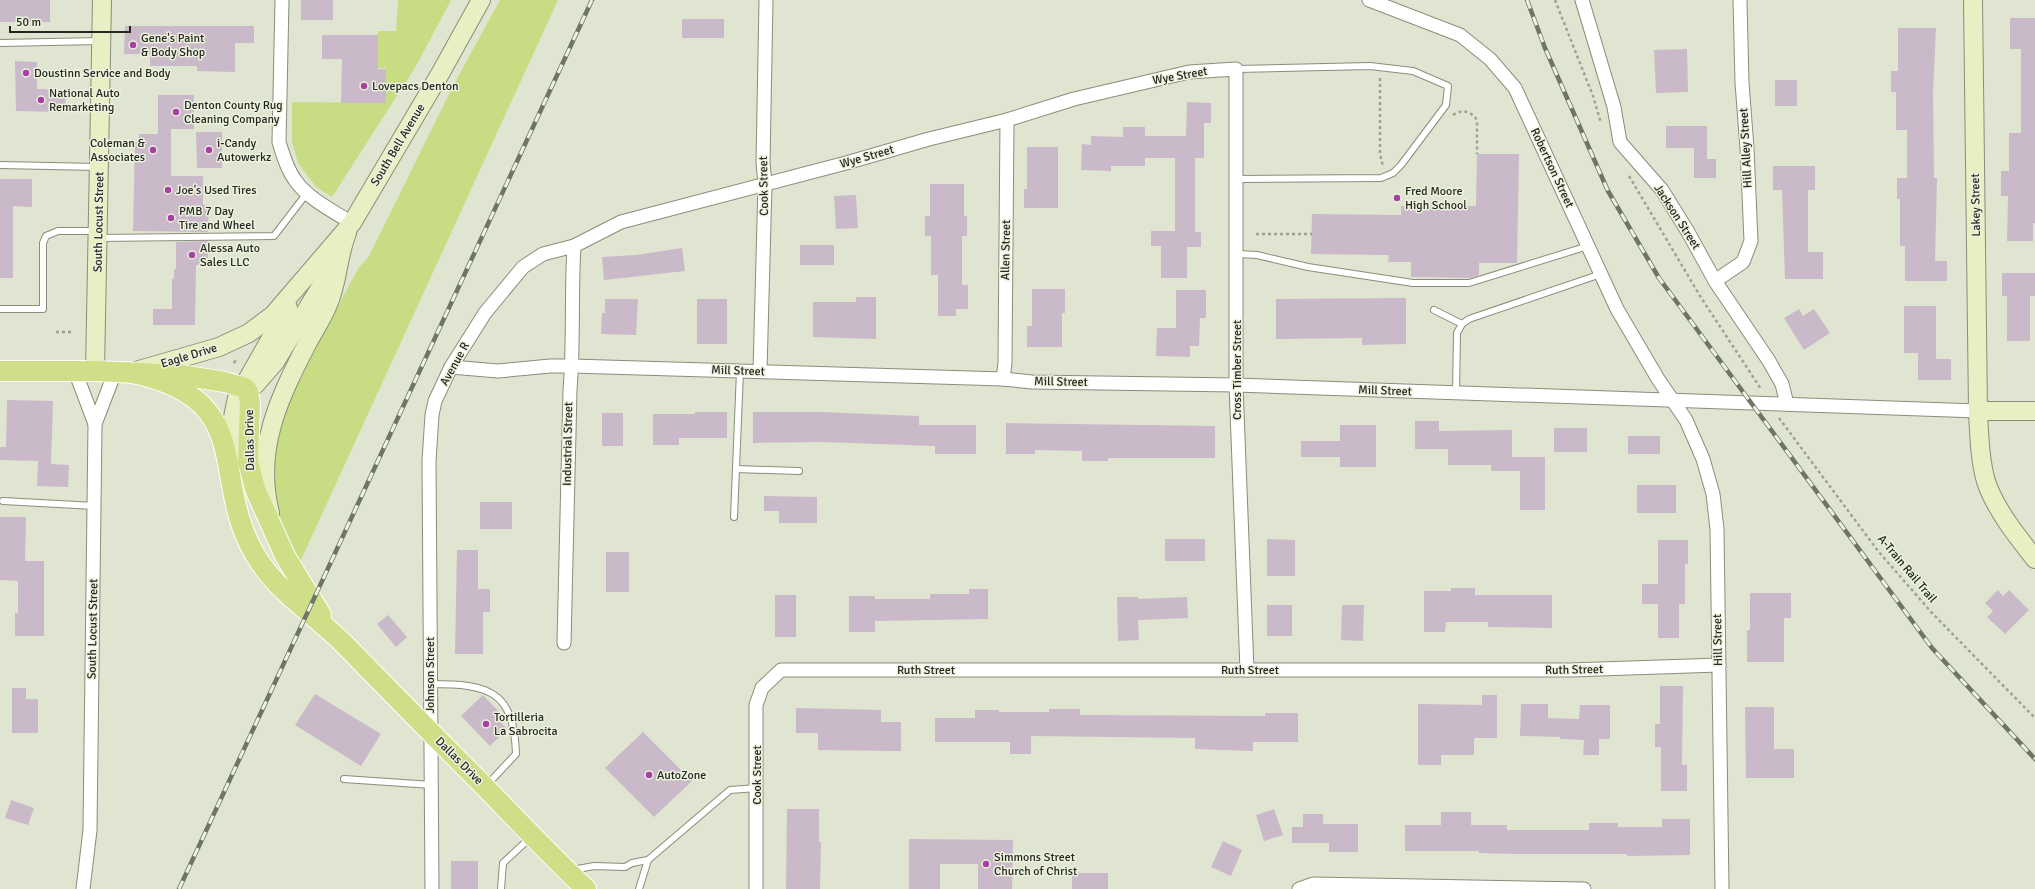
<svg xmlns="http://www.w3.org/2000/svg" width="2035" height="889" font-family="Signika,sans-serif">
  <rect width="100%" height="100%" fill="#dfe5d0"/>
  <g fill="#c8dd83">
    <path d="M398 0H451L416 66 332 197 316 187 298 163 292 141V102L385 103 386 68H378V31H396Z"/>
    <path d="M500 0H558L300 562 285 534 275 502 273 477 278 429 289 397 359 267 368 258 454 84Z"/>
  </g>
  <g fill="#cab9c9">
    <rect x="0" y="0" width="50" height="22"/>
    <rect x="301" y="0" width="32" height="20"/>
    <path d="M2010 18H2035V223H2033V241H2007L2008 196H2001V171H2009V133H2021V49H2010Z"/>
    <rect x="682" y="19" width="42" height="19"/>
    <path d="M125 26H254V43H235V72L197 71V66H150V54H124Z"/>
    <path d="M1898 28H1936L1933 92 1934 178H1937L1935 261H1947V281H1905V246H1900V199H1897V178H1907V130H1896V92H1891V71H1898Z"/>
    <path d="M322 35H378V69H386V103H341L342 59H322Z"/>
    <path d="M1687 49 1688 92 1656 93 1654 50Z"/>
    <path d="M15 61 37 62V89L66 90 65 112 16 111Z"/>
    <rect x="1775" y="80" width="22" height="26"/>
    <path d="M158 95H194V129H171V176H203V205H209L208 232 133 231 135 142H139V134H158Z"/>
    <path d="M1187 102 1211 103V123H1204V158H1195V232H1201V247H1187V278H1161V246H1151V231H1175V158H1145V166H1111V171L1081 170 1082 144 1091 145V136L1123 137V127H1145V136H1186Z"/>
    <path d="M1666 126H1707V159H1716V178H1694V148H1666Z"/>
    <path d="M196 132H222V168H197Z"/>
    <path d="M1027 147H1058V208H1024V189H1027Z"/>
    <path d="M1477 154H1519L1517 263H1479V275L1471 278 1411 277V262H1388L1389 255 1311 254 1312 214 1401 215V206H1476Z"/>
    <path d="M1773 166H1815V190H1808V252H1823V279H1785L1782 190H1773Z"/>
    <path d="M0 179H32V207L13 206V278H0Z"/>
    <path d="M930 184H964V216H967V236H962V285H968V309H956V316H938V275H931V236H925V216H930Z"/>
    <path d="M856 195 858 228 836 229 834 196Z"/>
    <path d="M208 241V265H196L195 325H153V309H172V279H174V269H176V242Z"/>
    <rect x="800" y="245" width="34" height="20"/>
    <path d="M682 248 685 271 604 280 602 257 636 255Z"/>
    <path d="M2002 273H2035V296H2030V341H2007V296H2002Z"/>
    <path d="M1032 289H1065V313H1062V347H1027V326H1032Z"/>
    <path d="M1176 290H1206V318H1200L1199 346H1190V357L1156 356 1157 328H1176Z"/>
    <path d="M856 297H876V339L813 337V302H856Z"/>
    <path d="M1406 298V344L1362 345V338L1276 339V299Z"/>
    <path d="M605 299H638L636 335 601 334 602 313H605Z"/>
    <rect x="697" y="299" width="30" height="45"/>
    <path d="M1904 306H1936V359H1951V380H1918V353H1904Z"/>
    <path d="M1799 309 1803 316 1814 309 1830 333 1804 350 1784 318Z"/>
    <path d="M7 400 53 401 51 464 69 465 68 487 37 486 38 461 0 460V447H6Z"/>
    <path d="M695 412H727V438H679V445H653V414H695Z"/>
    <path d="M753 412H822L919 416V425H976V454H935V446L822 442 753 443Z"/>
    <rect x="602" y="413" width="21" height="33"/>
    <path d="M1415 421H1439V431L1512 430V457H1545V510H1520V471H1491V465H1448V449H1415Z"/>
    <path d="M1006 423 1215 426V458H1108V461H1082V451L1035 450V454H1006Z"/>
    <path d="M1340 425H1376V467H1340V457H1301V441H1340Z"/>
    <rect x="1554" y="428" width="33" height="24"/>
    <rect x="1628" y="436" width="32" height="18"/>
    <rect x="1637" y="485" width="39" height="28"/>
    <path d="M764 496 817 497V523H779V511H764Z"/>
    <rect x="480" y="502" width="32" height="27"/>
    <path d="M0 517H26L25 561H44V636H15V613H18V581L0 580Z"/>
    <rect x="1165" y="539" width="40" height="22"/>
    <path d="M1267 539 1295 540V576H1267Z"/>
    <path d="M1658 540H1688V564H1685V604H1679V638H1658V604H1642V584H1658Z"/>
    <path d="M457 550H478V589H490V612H483V654H455Z"/>
    <rect x="606" y="552" width="23" height="40"/>
    <path d="M1451 588H1475V595H1552V628L1488 627V622H1446L1445 632H1424V591H1451Z"/>
    <path d="M969 589H988V619L875 621V632H849V596H875V599H930V594H969Z"/>
    <path d="M1998 590 2003 596 2009 590 2029 610 2005 634 1987 617 1993 611 1985 603Z"/>
    <path d="M1750 593H1791V618H1784V662H1747V630H1750Z"/>
    <rect x="775" y="595" width="21" height="42"/>
    <path d="M1117 597H1138V599L1187 597 1188 618 1138 620 1139 640 1118 641Z"/>
    <rect x="1267" y="605" width="25" height="31"/>
    <path d="M1342 605H1364L1363 641 1341 640Z"/>
    <path d="M388 615 407 637 396 647 377 624Z"/>
    <path d="M1660 686H1683L1682 765H1687V791H1661V747H1655V724H1660Z"/>
    <path d="M12 688H26V699H38V733H12Z"/>
    <path d="M315 694 381 734 361 766 295 725Z"/>
    <path d="M483 695 502 715 498 719 507 729 490 746 461 716Z"/>
    <path d="M1482 695H1497V738H1474V755H1441V765H1418V704L1482 705Z"/>
    <path d="M1521 704H1548V718L1579 719 1580 705H1610V739H1599V755H1583L1584 740 1560 739V737L1520 736Z"/>
    <path d="M1745 707H1774V749H1794V778H1746Z"/>
    <path d="M796 708 881 710V722H901V751L818 750V733H796Z"/>
    <path d="M1049 709H1080V715L1265 716V713H1298V742H1253V751L1195 749V738L1031 736V754H1010V742H935V718H975V710H999V712H1049Z"/>
    <path d="M643 732 692 781 654 817 605 768Z"/>
    <path d="M11 800 34 808 28 825 5 818Z"/>
    <path d="M787 809H819V842H821L820 889H786Z"/>
    <path d="M1274 809 1283 835 1264 841 1256 815Z"/>
    <path d="M1441 812H1471V825H1507V830H1589V823H1618V827H1662V819H1690V855L1627 856V854H1516L1479 853V851H1405V825H1441Z"/>
    <path d="M1303 814H1323V824H1358V852H1329V843H1292V827H1303Z"/>
    <path d="M909 839 1013 840 1012 889H978V864H940V889H909Z"/>
    <path d="M1223 841 1242 850 1231 876 1211 867Z"/>
    <rect x="451" y="861" width="27" height="28"/>
    <rect x="1072" y="873" width="36" height="16"/>
  </g>
  <g fill="none" stroke-linecap="round" stroke-linejoin="round">
    <defs>
      <g id="lane">
        <path d="M0 43 100 41"/>
        <path d="M0 165 98 167"/>
        <path d="M1236 179 1381 178 1393 173 1401 165 1446 105 1448 86 1413 71 1370 66 1236 69"/>
        <path d="M99 238 274 236 307 193"/>
        <path d="M1238 254 1257 255 1308 267 1413 283H1469L1588 246"/>
        <path d="M0 309H43V243L46 236 58 231H95"/>
        <path d="M1434 310 1462 324"/>
        <path d="M1456 393 1457 333 1462 324 1469 319 1601 274"/>
        <path d="M736 469 799 471"/>
        <path d="M3 501 95 506"/>
        <path d="M734 517 740 371"/>
        <path d="M431 684C488 684 514 690 516 754L487 785"/>
        <path d="M344 779 432 785"/>
        <path d="M572 870 594 866 625 867 632 863 648 860 730 790 757 788"/>
        <path d="M501 889 503 863 530 838"/>
        <path d="M639 889 648 860"/>
      </g>
      <g id="street">
        <path d="M282 0 279 142C283 155 287 169 295 180 308 199 333 211 352 223"/>
        <path d="M1369 0 1460 35 1490 59 1515 88 1617 309 1658 379 1686 420 1703 459 1713 494 1717 529 1722 889"/>
        <path d="M1582 0 1614 107 1620 142 1662 190 1688 232 1715 281 1769 361 1782 384 1787 404"/>
        <path d="M1715 281 1743 262 1751 241 1747 148 1742 83 1740 0"/>
        <path d="M451 367 498 371 550 366H572L1003 379 1032 382 1236 385 1978 411"/>
        <path d="M75 371 95 424"/>
        <path d="M760 371 765 184 763 163 766 0"/>
        <path d="M1003 379 1005 363 1007 120"/>
        <path d="M564 643 570 390C574 342 571 294 574 246"/>
        <path d="M83 889 90 830 95 424 115 372"/>
        <path d="M432 889 429 461 432 415 435 401 451 367 485 313 523 267 543 254 574 246 621 222 846 163 929 139 1007 120 1074 99 1189 72 1236 69V385L1247 670"/>
        <path d="M756 889V705L762 688 781 670H1570L1719 665"/>
        <path d="M1299 889 1313 884 1584 889"/>
      </g>
      <g id="secondary">
        <path d="M1973 0 1978 411C1979 433 1980 467 1988 487 1999 514 2017 536 2035 559"/>
        <path d="M139 370 219 347 249 333 273 315 352 223 440 74 481 0"/>
        <path d="M95 371 102 0"/>
        <path d="M245 388 255 385 275 362 334 265"/>
        <path d="M1978 411H2035"/>
        <path d="M231 461 232 422 237 398 288 308"/>
        <path d="M270 513C254 449 279 398 308 342 315 329 324 316 329 302 338 280 338 255 347 233"/>
      </g>
      <g id="primary">
        <path d="M0 371H95L181 375 225 382 245 388 248 392 250 403 248 461 255 489 285 556 321 615"/>
        <path d="M127 372C265 398 204 482 261 564 284 597 319 618 346 646 392 693 438 740 485 787 518 821 551 856 586 889"/>
      </g>
    </defs>
    <use href="#lane" stroke="#898e7b" stroke-width="8"/>
    <use href="#street" stroke="#898e7b" stroke-width="15"/>
    <use href="#secondary" stroke="#898e7b" stroke-width="20"/>
    <use href="#primary" stroke="#fff" stroke-width="22"/>
    <g stroke="#9da291" stroke-width="2.5" stroke-dasharray="3 3" stroke-linecap="butt">
      <path d="M1555 0 1593 96 1601 123"/>
      <path d="M1380 78V154L1383 166"/>
      <path d="M1453 115C1462 109 1471 111 1477 120V154"/>
      <path d="M1629 176 1700 296 1761 389"/>
      <path d="M1256 234H1312"/>
      <path d="M56 332H71"/>
      <path d="M234 363 237 358"/>
      <path d="M1779 418 1878 551 1932 613 2035 718"/>
    </g>
    <use href="#lane" stroke="#fff" stroke-width="6"/>
    <use href="#street" stroke="#fff" stroke-width="13"/>
    <use href="#secondary" stroke="#e7efc3" stroke-width="18"/>
    <use href="#primary" stroke="#cfdf88" stroke-width="20"/>
    <defs>
      <g id="rail">
        <path d="M1527 0 1545 48 1608 191 1659 278 1932 648 2035 759"/>
        <path d="M179 889 592 0"/>
      </g>
    </defs>
    <use href="#rail" stroke="#6f7466" stroke-width="4.5"/>
    <use href="#rail" stroke="#ecf2dd" stroke-width="3" stroke-dasharray="9" stroke-linecap="butt"/>
  </g>
  <g fill="#a740a4" stroke="#ecf2dd" stroke-width="1.5">
    <circle cx="133" cy="45" r="4"/>
    <circle cx="26" cy="73" r="4"/>
    <circle cx="364" cy="86" r="4"/>
    <circle cx="41" cy="100" r="4"/>
    <circle cx="176" cy="112" r="4"/>
    <circle cx="153" cy="150" r="4"/>
    <circle cx="209" cy="150" r="4"/>
    <circle cx="168" cy="190" r="4"/>
    <circle cx="1397" cy="198" r="4"/>
    <circle cx="171" cy="218" r="4"/>
    <circle cx="192" cy="255" r="4"/>
    <circle cx="486" cy="724" r="4"/>
    <circle cx="649" cy="775" r="4"/>
    <circle cx="986" cy="864" r="4"/>
  </g>
  <g text-anchor="middle" dominant-baseline="central" stroke-width="3" stroke-linejoin="round" paint-order="stroke">
    <g font-size="12" fill="#252820" stroke="#ecf2dd" text-anchor="start">
      <text x="141" y="38">Gene's Paint<tspan x="141" dy="14">&amp; Body Shop</tspan></text>
      <text x="34" y="73">Doustinn Service and Body</text>
      <text x="372" y="86">Lovepacs Denton</text>
      <text x="49" y="93">National Auto<tspan x="49" dy="14">Remarketing</tspan></text>
      <text x="184" y="105">Denton County Rug<tspan x="184" dy="14">Cleaning Company</tspan></text>
      <text x="145" y="143" text-anchor="end">Coleman &amp;<tspan x="145" dy="14">Associates</tspan></text>
      <text x="217" y="143">i-Candy<tspan x="217" dy="14">Autowerkz</tspan></text>
      <text x="176" y="190">Joe's Used Tires</text>
      <text x="1405" y="191">Fred Moore<tspan x="1405" dy="14">High School</tspan></text>
      <text x="179" y="211">PMB 7 Day<tspan x="179" dy="14">Tire and Wheel</tspan></text>
      <text x="200" y="248">Alessa Auto<tspan x="200" dy="14">Sales LLC</tspan></text>
      <text x="494" y="717">Tortilleria<tspan x="494" dy="14">La Sabrocita</tspan></text>
      <text x="657" y="775">AutoZone</text>
      <text x="994" y="857">Simmons Street<tspan x="994" dy="14">Church of Christ</tspan></text>
    </g>
    <g font-size="12" fill="#252820" stroke="#ecf2dd">
      <text transform="translate(1180 76) rotate(-10)">Wye Street</text>
      <text transform="translate(398 145) rotate(-59)">South Bell Avenue</text>
      <text transform="translate(1746 148) rotate(-93)">Hill Alley Street</text>
      <text transform="translate(867 157) rotate(-16)">Wye Street</text>
      <text transform="translate(1552 168) rotate(65)">Robertson Street</text>
      <text transform="translate(764 186) rotate(-91)">Cook Street</text>
      <text transform="translate(1976 205) rotate(-91)">Lakey Street</text>
      <text transform="translate(1677 217) rotate(57)">Jackson Street</text>
      <text transform="translate(99 222) rotate(-89)">South Locust Street</text>
      <text transform="translate(1006 250) rotate(-89)">Allen Street</text>
      <text transform="translate(189 356) rotate(-17)">Eagle Drive</text>
      <text transform="translate(455 364) rotate(-61)">Avenue R</text>
      <text transform="translate(1237 370) rotate(-90)">Cross Timber Street</text>
      <text transform="translate(738 371) rotate(2)">Mill Street</text>
      <text transform="translate(1061 382) rotate(1)">Mill Street</text>
      <text transform="translate(1385 391) rotate(2)">Mill Street</text>
      <text transform="translate(250 440) rotate(-91)">Dallas Drive</text>
      <text transform="translate(568 444) rotate(-89)">Industrial Street</text>
      <text transform="translate(1907 569) rotate(50)">A-Train Rail Trail</text>
      <text transform="translate(93 629) rotate(-89)">South Locust Street</text>
      <text transform="translate(1718 640) rotate(-91)">Hill Street</text>
      <text x="926" y="670">Ruth Street</text>
      <text x="1250" y="670">Ruth Street</text>
      <text transform="translate(1574 670) rotate(-1)">Ruth Street</text>
      <text transform="translate(430 675) rotate(-90)">Johnson Street</text>
      <text transform="translate(459 761) rotate(45)">Dallas Drive</text>
      <text transform="translate(757 775) rotate(-90)">Cook Street</text>
    </g>
  </g>
  <path d="M10 26v6h120v-6" fill="none" stroke="#252820" stroke-width="2"/>
  <text x="16" y="26" font-size="12" fill="#252820" stroke="#ecf2dd" stroke-width="3" paint-order="stroke">50 m</text>
</svg>
